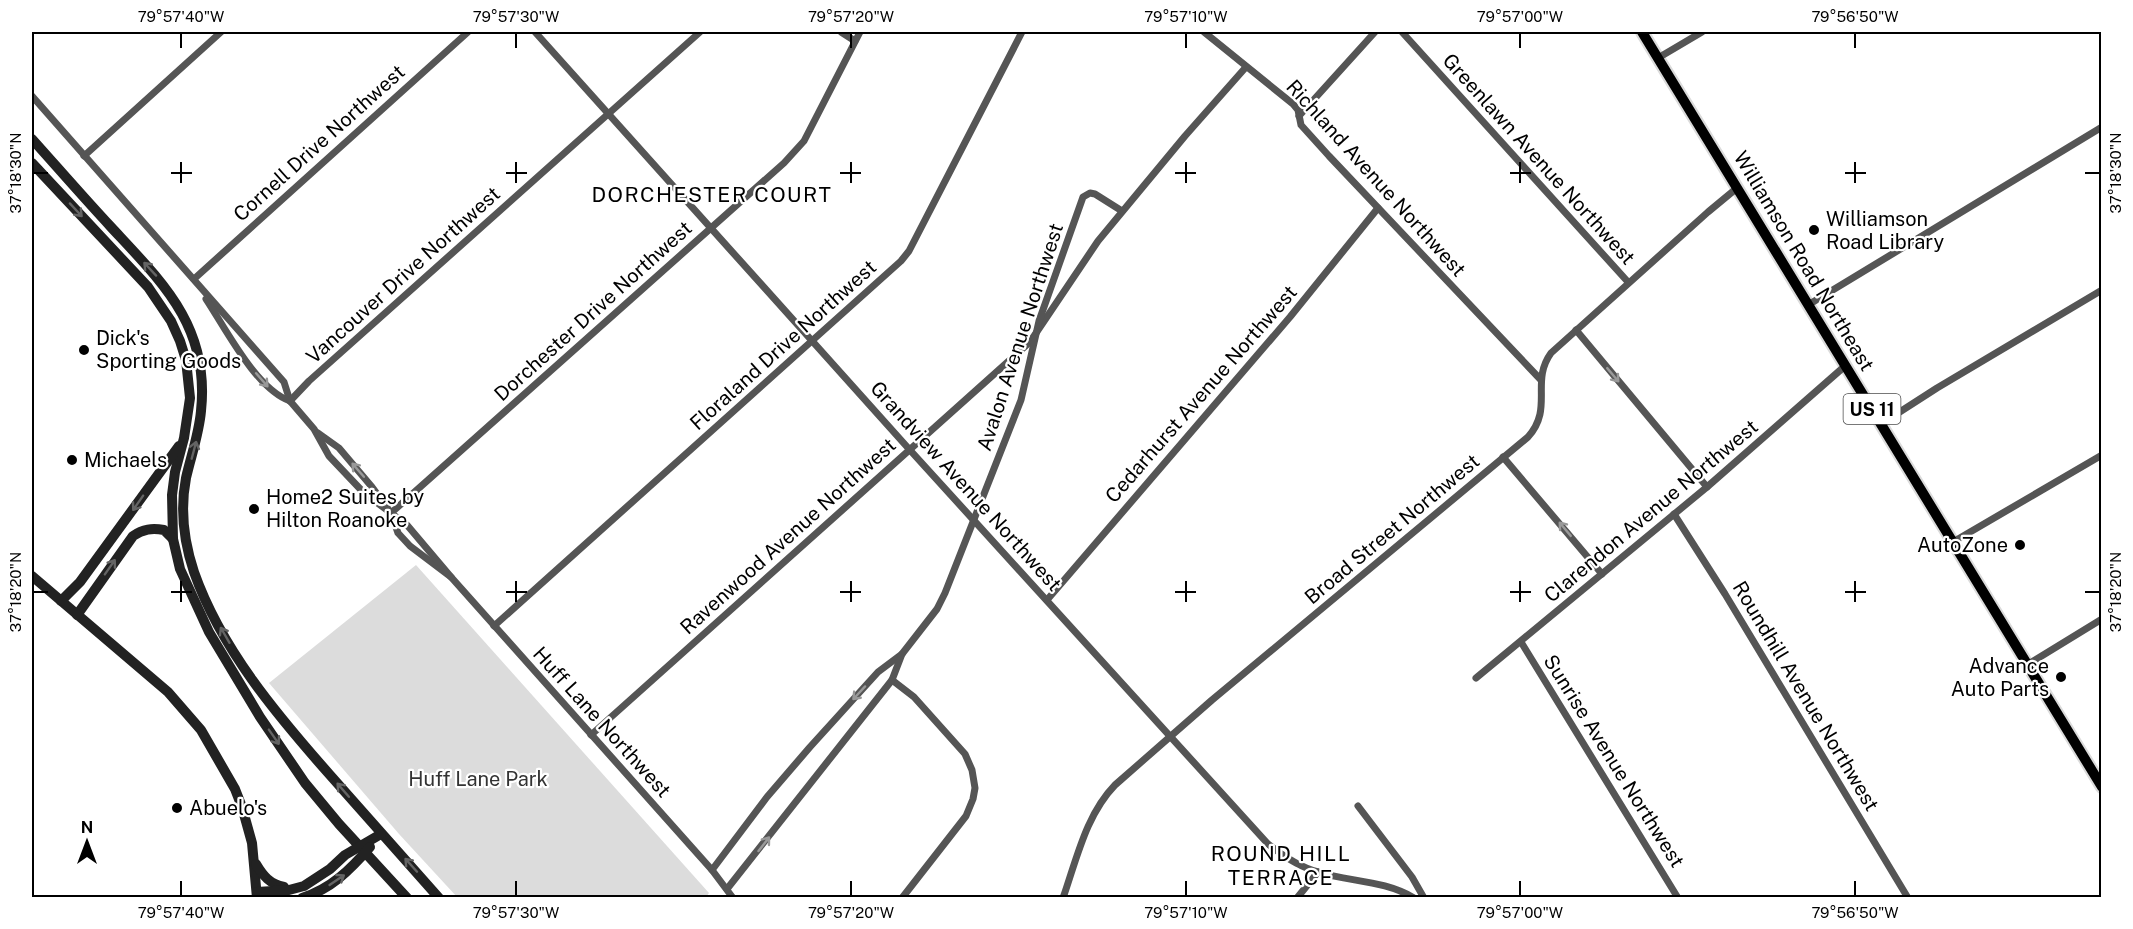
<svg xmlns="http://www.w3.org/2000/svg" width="2133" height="929" font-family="'Public Sans',sans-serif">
  <rect width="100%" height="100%" fill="#fff"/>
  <path fill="#dcdcdc" d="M416 565 709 893 706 897H457L399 834 269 683Z"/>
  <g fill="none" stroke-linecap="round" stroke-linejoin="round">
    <defs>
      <path id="primary" d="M1642 32 2102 787"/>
    </defs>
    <use href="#primary" stroke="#dbdbdb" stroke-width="14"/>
    <g stroke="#555" stroke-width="7">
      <path d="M535 32 909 449 1268 844C1283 856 1299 867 1318 872 1350 882 1384 880 1414 898"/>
      <path d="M841 32 855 41"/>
      <path d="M1204 32 1293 104 1298 110 1301 125 1329 156 1541 380"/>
      <path d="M1402 32 1628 282"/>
      <path d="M1658 58 1702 32"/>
      <path d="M32 96 284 382 290 401 314 429 329 456 364 493 391 513 398 533 410 546 451 577"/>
      <path d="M1299 116 1375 32"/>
      <path d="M84 156 221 32"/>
      <path d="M194 279 468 32"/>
      <path d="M206 299C226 329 256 389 290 401"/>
      <path d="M1808 305 2102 127"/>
      <path d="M1576 330 1707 487"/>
      <path d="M290 401 309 381 700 32"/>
      <path d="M1881 424 1937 388 2102 290"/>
      <path d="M318 433 339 448 372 487 391 513 407 525 451 577 712 870 733 898"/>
      <path d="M1503 457 1602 574"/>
      <path d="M391 513 784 163 804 141 860 32"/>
      <path d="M1674 514 1725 594 1908 898"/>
      <path d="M1953 542 2102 455"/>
      <path d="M1047 600 1290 317 1378 208"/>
      <path d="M494 626 901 261 909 251 1022 32"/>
      <path d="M1521 642 1678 898"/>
      <path d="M2027 665 2102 619"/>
      <path d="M1476 678 1707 487 1845 366"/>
      <path d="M892 680 914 697 965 754 972 770 975 788 973 799 966 816 902 898"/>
      <path d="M591 735 1030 342 1098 241 1185 136 1246 67"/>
      <path d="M1358 806 1412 877 1424 898"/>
      <path d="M712 870 767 797 810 747 878 672 902 654"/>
      <path d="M727 889 892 680 902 654 937 609 945 593 1021 400 1039 321 1083 197 1090 193 1095 194 1122 211"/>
      <path d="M1063 898C1077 858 1086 815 1115 785L1212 700 1528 437C1554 408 1530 382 1551 353L1708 212 1737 188"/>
      <path d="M1297 898 1318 872"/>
    </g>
    <g stroke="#222" stroke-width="10">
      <path d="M32 139C58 168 84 198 111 227 163 283 210 327 201 411 199 434 191 456 186 478 180 509 184 542 194 572 221 649 277 715 330 775 366 816 403 857 439 898"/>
      <path d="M32 163 148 287 171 321 180 341 186 360 190 398 184 438 175 472 172 495 173 539 180 569 209 632 260 717 305 783 339 824 407 898"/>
      <path d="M32 576 168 692 201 730 235 789 242 807 252 843 257 898"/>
      <path d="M61 601 80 582 179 446"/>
      <path d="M77 615 133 536C143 529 152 528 164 530L173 539"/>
      <path d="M256 864C263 876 270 884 284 887"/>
      <path d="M257 892 289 890 304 886 330 869 345 855 381 834"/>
      <path d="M302 898C331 889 350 870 370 847"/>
    </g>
    <use href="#primary" stroke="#000" stroke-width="10"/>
  </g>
  <defs><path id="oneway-shaft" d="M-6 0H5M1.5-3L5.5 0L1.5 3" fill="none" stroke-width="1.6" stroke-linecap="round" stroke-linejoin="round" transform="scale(1.5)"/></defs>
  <g stroke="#646464">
    <use href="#oneway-shaft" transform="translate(76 210) rotate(47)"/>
    <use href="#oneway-shaft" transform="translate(150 269) rotate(-133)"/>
    <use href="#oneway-shaft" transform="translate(194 450) rotate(-75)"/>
    <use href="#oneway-shaft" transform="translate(138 503) rotate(125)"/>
    <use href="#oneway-shaft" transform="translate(110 567) rotate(-55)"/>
    <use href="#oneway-shaft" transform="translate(225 635) rotate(-120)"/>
    <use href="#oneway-shaft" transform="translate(274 737) rotate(55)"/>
    <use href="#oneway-shaft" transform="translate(343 790) rotate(-131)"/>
    <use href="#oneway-shaft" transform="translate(411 865) rotate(-132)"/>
    <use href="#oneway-shaft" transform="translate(337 880) rotate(-34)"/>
  </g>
  <g stroke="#999">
    <use href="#oneway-shaft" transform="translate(1613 375) rotate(50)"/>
    <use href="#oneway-shaft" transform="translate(262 380) rotate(49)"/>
    <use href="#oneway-shaft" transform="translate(358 470) rotate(-131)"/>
    <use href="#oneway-shaft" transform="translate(1565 529) rotate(-130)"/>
    <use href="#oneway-shaft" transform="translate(859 693) rotate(133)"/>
    <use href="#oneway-shaft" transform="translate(764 844) rotate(-52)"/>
  </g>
  <path fill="none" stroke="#000" stroke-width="2" d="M181 33V48M516 33V48M851 33V48M1186 33V48M1520 33V48M1855 33V48M181 162V183M516 162V183M851 162V183M1186 162V183M1520 162V183M1855 162V183M33 173H48M171 173H192M506 173H527M840 173H861M1175 173H1196M1510 173H1531M1845 173H1866M2085 173H2100M181 581V602M516 581V602M851 581V602M1186 581V602M1520 581V602M1855 581V602M33 592H48M171 592H192M506 592H527M840 592H861M1175 592H1196M1510 592H1531M1845 592H1866M2085 592H2100M181 881V896M516 881V896M851 881V896M1186 881V896M1520 881V896M1855 881V896"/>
  <g fill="#000" stroke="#fff" stroke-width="2">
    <circle cx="1814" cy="230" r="6"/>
    <circle cx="84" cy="350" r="6"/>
    <circle cx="72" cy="460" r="6"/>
    <circle cx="254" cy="509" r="6"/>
    <circle cx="2020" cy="545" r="6"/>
    <circle cx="2061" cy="677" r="6"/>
    <circle cx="177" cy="808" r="6"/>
  </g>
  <g text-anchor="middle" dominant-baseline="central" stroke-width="4.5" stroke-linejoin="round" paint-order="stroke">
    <rect fill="#fff" stroke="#4c4c4c" stroke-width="1.5" x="1843.5" y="394" width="57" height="30" rx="4.5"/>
    <g font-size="18" font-weight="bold" fill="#000">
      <text x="1872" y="409">US 11</text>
    </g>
    <g font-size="20" fill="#000" stroke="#fff">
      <text transform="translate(319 143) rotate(-42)">Cornell Drive Northwest</text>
      <text transform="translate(1539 159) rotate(48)">Greenlawn Avenue Northwest</text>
      <text transform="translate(1376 178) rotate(48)">Richland Avenue Northwest</text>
      <text transform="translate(1804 261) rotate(59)">Williamson Road Northeast</text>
      <text transform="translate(403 275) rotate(-42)">Vancouver Drive Northwest</text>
      <text transform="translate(593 311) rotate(-42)">Dorchester Drive Northwest</text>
      <text transform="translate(1020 337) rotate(-72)">Avalon Avenue Northwest</text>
      <text transform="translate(783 345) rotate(-42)">Floraland Drive Northwest</text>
      <text transform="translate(1201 394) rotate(-49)">Cedarhurst Avenue Northwest</text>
      <text transform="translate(966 486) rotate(48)">Grandview Avenue Northwest</text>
      <text transform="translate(1651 511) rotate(-40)">Clarendon Avenue Northwest</text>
      <text transform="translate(1392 529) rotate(-40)">Broad Street Northwest</text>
      <text transform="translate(788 536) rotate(-42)">Ravenwood Avenue Northwest</text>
      <text transform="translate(1806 696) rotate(59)">Roundhill Avenue Northwest</text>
      <text transform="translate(602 722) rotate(48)">Huff Lane Northwest</text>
      <text transform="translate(1614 761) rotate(58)">Sunrise Avenue Northwest</text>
    </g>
    <g font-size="20" fill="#000" stroke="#fff" text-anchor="start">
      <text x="1826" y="219">Williamson<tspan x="1826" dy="23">Road Library</tspan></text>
      <text x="96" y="338">Dick's<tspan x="96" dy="23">Sporting Goods</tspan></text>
      <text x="84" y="460">Michaels</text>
      <text x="266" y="497">Home2 Suites by<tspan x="266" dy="23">Hilton Roanoke</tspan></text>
      <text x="2008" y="545" text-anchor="end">AutoZone</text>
      <text x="2049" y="666" text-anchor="end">Advance<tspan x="2049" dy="23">Auto Parts</tspan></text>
      <text x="189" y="808">Abuelo's</text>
    </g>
    <g font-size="20" fill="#333" stroke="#fff">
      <text x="478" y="779">Huff Lane Park</text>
    </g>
    <g font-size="21" letter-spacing="1.5" fill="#000" stroke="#fff">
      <text x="712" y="194">DORCHESTER COURT</text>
      <text x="1281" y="853">ROUND HILL<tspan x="1281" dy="24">TERRACE</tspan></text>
    </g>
  </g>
  <rect width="2133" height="929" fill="none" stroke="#ffffff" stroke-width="66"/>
  <g transform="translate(87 842)" stroke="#ffffff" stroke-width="4.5" paint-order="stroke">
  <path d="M0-4.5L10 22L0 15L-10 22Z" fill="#000000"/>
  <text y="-9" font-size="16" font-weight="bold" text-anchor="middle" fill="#000000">N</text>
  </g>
  <rect x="33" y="33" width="2067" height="863" fill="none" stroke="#000" stroke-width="2"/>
  <g font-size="15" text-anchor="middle" fill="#000">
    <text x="181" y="22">79°57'40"W</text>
    <text x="516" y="22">79°57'30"W</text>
    <text x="851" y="22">79°57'20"W</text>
    <text x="1186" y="22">79°57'10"W</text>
    <text x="1520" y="22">79°57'00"W</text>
    <text x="1855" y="22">79°56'50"W</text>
    <text transform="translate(16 173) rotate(-90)" y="5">37°18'30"N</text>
    <text transform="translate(2116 173) rotate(-90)" y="5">37°18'30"N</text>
    <text transform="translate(16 592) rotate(-90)" y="5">37°18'20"N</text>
    <text transform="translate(2116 592) rotate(-90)" y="5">37°18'20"N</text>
    <text x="181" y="918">79°57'40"W</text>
    <text x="516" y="918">79°57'30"W</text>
    <text x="851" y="918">79°57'20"W</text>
    <text x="1186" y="918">79°57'10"W</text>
    <text x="1520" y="918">79°57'00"W</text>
    <text x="1855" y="918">79°56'50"W</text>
  </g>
</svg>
